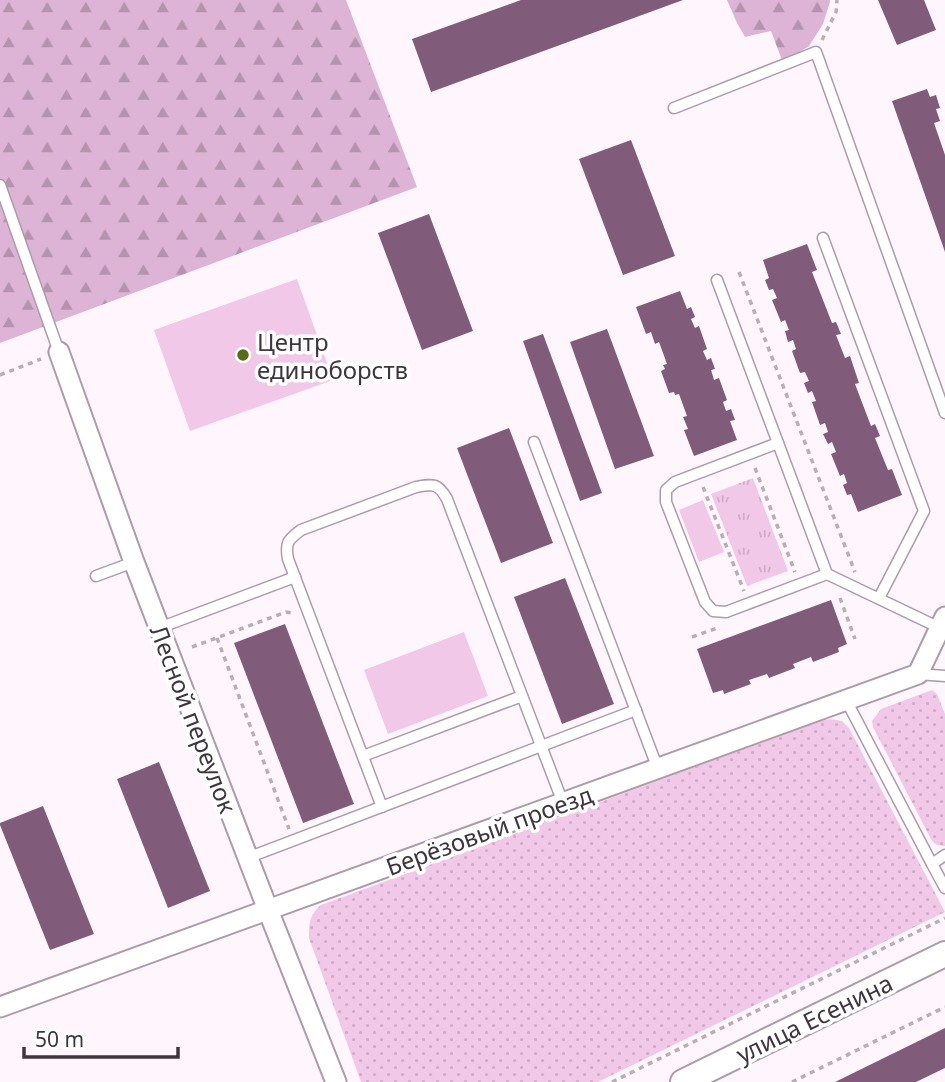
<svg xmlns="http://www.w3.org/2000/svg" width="945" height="1082" font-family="'Noto Sans',sans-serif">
  <defs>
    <pattern id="grass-dots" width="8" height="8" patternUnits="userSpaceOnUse" patternTransform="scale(1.75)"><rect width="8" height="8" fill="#f1c8e8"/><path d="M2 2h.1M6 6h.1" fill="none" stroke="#d0acc8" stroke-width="1.8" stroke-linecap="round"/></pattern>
    <pattern id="forest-firs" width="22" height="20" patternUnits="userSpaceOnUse" patternTransform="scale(1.75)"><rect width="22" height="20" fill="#ddb4d5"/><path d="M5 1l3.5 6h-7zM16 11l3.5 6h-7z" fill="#b593ae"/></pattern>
    <pattern id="park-tufts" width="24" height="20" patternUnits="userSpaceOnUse" patternTransform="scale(1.75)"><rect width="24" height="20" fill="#f1c8e8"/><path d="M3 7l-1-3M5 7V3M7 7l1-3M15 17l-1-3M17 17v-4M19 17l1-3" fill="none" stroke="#d0acc8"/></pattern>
  </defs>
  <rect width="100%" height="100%" fill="#fef6fc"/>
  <g fill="url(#grass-dots)">
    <path d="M932 690 937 694 945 714V846L937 845 932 841 873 727 872 721 881 709Z"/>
    <path d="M831 719 842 721 849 728 945 912 598 1082H361L309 938C309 924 309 915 321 905L820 721Z"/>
  </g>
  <g fill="url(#forest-firs)">
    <path d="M0 0H346L417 187 0 343Z"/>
    <path d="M727 0H830V2L823 24 809 46 783 63 771 31 745 37 737 23Z"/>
  </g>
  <path fill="url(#park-tufts)" d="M753 478 788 571 747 586 711 494Z"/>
  <g fill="#f1c8e8">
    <path d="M297 279 333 380 190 431 154 330Z"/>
    <path d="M703 500 724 552 699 562 679 510Z"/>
    <path d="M464 632 488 696 388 734 364 670Z"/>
  </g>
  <g fill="#815c7a">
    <path d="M521 0H683L431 92 412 39Z"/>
    <path d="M878 0H924L936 30 897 45Z"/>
    <path d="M927 89 930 97 936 95 940 108 936 109 940 121 934 123 945 155V252L892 101Z"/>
    <path d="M631 140 675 256 623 275 579 159Z"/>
    <path d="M429 214 473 331 422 350 378 233Z"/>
    <path d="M807 244 817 270 812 272 832 323 836 322 841 334 836 335 845 358 850 356 859 383 855 384 871 426 875 424 880 436 875 438 888 470 892 469 902 495 858 512 851 494 847 495 843 485 847 483 844 474 840 476 831 454 836 452 832 442 828 444 823 434 828 432 825 423 820 425 812 402 816 401 812 391 808 393 804 383 809 381 805 372 800 373 792 351 796 349 793 340 788 342 785 331 789 330 785 320 781 322 772 300 777 298 773 289 769 290 765 280 769 278 763 260Z"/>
    <path d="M680 291 687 309 691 307 695 317 691 319 695 328 699 326 707 349 703 351 707 360 711 358 715 369 711 370 714 380 719 378 727 400 723 402 726 411 731 409 735 420 730 421 737 440 694 456 684 430 688 429 683 417 687 416 679 394 675 395 674 392 669 393 661 371 665 369 663 365 667 364 659 342 655 344 651 332 646 334 636 307Z"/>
    <path d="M607 329 654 456 615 469 570 342Z"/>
    <path d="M543 334 602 493 580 501 523 341Z"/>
    <path d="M509 428 553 543 501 563 457 448Z"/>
    <path d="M565 578 614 704 562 724 514 597Z"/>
    <path d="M831 600 847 644 838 648 839 652 813 662 811 657 793 664 795 668 769 678 767 674 749 680 751 684 724 694 723 690 713 693 697 649Z"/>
    <path d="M285 624 354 804 303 823 234 643Z"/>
    <path d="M159 762 210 891 168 908 117 779Z"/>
    <path d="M43 806 94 934 50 950 0 825V823Z"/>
    <path d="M945 1028V1068L916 1082H835Z"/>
  </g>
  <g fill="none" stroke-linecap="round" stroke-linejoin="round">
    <defs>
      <g id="service">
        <path d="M674 108 816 52 945 413"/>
        <path d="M0 185 59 352"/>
        <path d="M823 238 924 511 879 598"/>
        <path d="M717 280 827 574 940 628"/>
        <path d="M534 442 658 769"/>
        <path d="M778 443 675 482 666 490V502L705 602 713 611 726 612 827 574"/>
        <path d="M96 576 134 562"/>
        <path d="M159 628 295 577"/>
        <path d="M918 674 945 676"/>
        <path d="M846 700 932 864"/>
        <path d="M363 756 522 696"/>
        <path d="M382 807 288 559C285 542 288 540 301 530L416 487C434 484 438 483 447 499L563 803"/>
        <path d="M945 855 932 864 945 888"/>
        <path d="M247 858 636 710"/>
      </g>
      <g id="minor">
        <path d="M59 352 134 562 268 910 336 1082"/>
        <path d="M0 1007 918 674 945 617"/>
      </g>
      <path id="tertiary" d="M683 1082 945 954"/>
    </defs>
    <use href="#service" stroke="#ae9baa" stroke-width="13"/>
    <use href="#minor" stroke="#ae9baa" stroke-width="23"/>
    <use href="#tertiary" stroke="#ae9baa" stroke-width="28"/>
    <g stroke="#b7afb5" stroke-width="3.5" stroke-dasharray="5 5" stroke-linecap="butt">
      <path d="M822 40 836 12 837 0"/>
      <path d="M739 272 855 572"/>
      <path d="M0 375 41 359"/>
      <path d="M755 468 795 572"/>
      <path d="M703 487 744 591"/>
      <path d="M840 598 855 639"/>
      <path d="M692 637 720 627"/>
      <path d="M217 638 289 829"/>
      <path d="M192 647 286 612 292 613"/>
      <path d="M612 1082 945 918"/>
      <path d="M792 1082 945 1007"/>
    </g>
    <use href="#service" stroke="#fff" stroke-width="10"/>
    <use href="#minor" stroke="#fff" stroke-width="19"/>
    <use href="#tertiary" stroke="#fff" stroke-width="24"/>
  </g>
  <circle fill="#576c1b" stroke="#fff" stroke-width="2.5" cx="243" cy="355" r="7"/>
  <g text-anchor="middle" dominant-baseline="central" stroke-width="7" stroke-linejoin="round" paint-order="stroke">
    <g font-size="24" fill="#3f363d" stroke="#fff" text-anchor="start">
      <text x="257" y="341">Центр<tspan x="257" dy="28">единоборств</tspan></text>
    </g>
    <g font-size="24" fill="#3f363d" stroke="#fff">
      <text transform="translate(194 719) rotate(69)">Лесной переулок</text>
      <text transform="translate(489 830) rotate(-20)">Берёзовый проезд</text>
      <text transform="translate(814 1018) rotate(-26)">улица Есенина</text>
    </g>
  </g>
  <path d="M24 1047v10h154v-10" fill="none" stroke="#3f363d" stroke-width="3.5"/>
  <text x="35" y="1047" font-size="21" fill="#3f363d" stroke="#ffffff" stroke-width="5" paint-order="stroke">50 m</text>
</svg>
